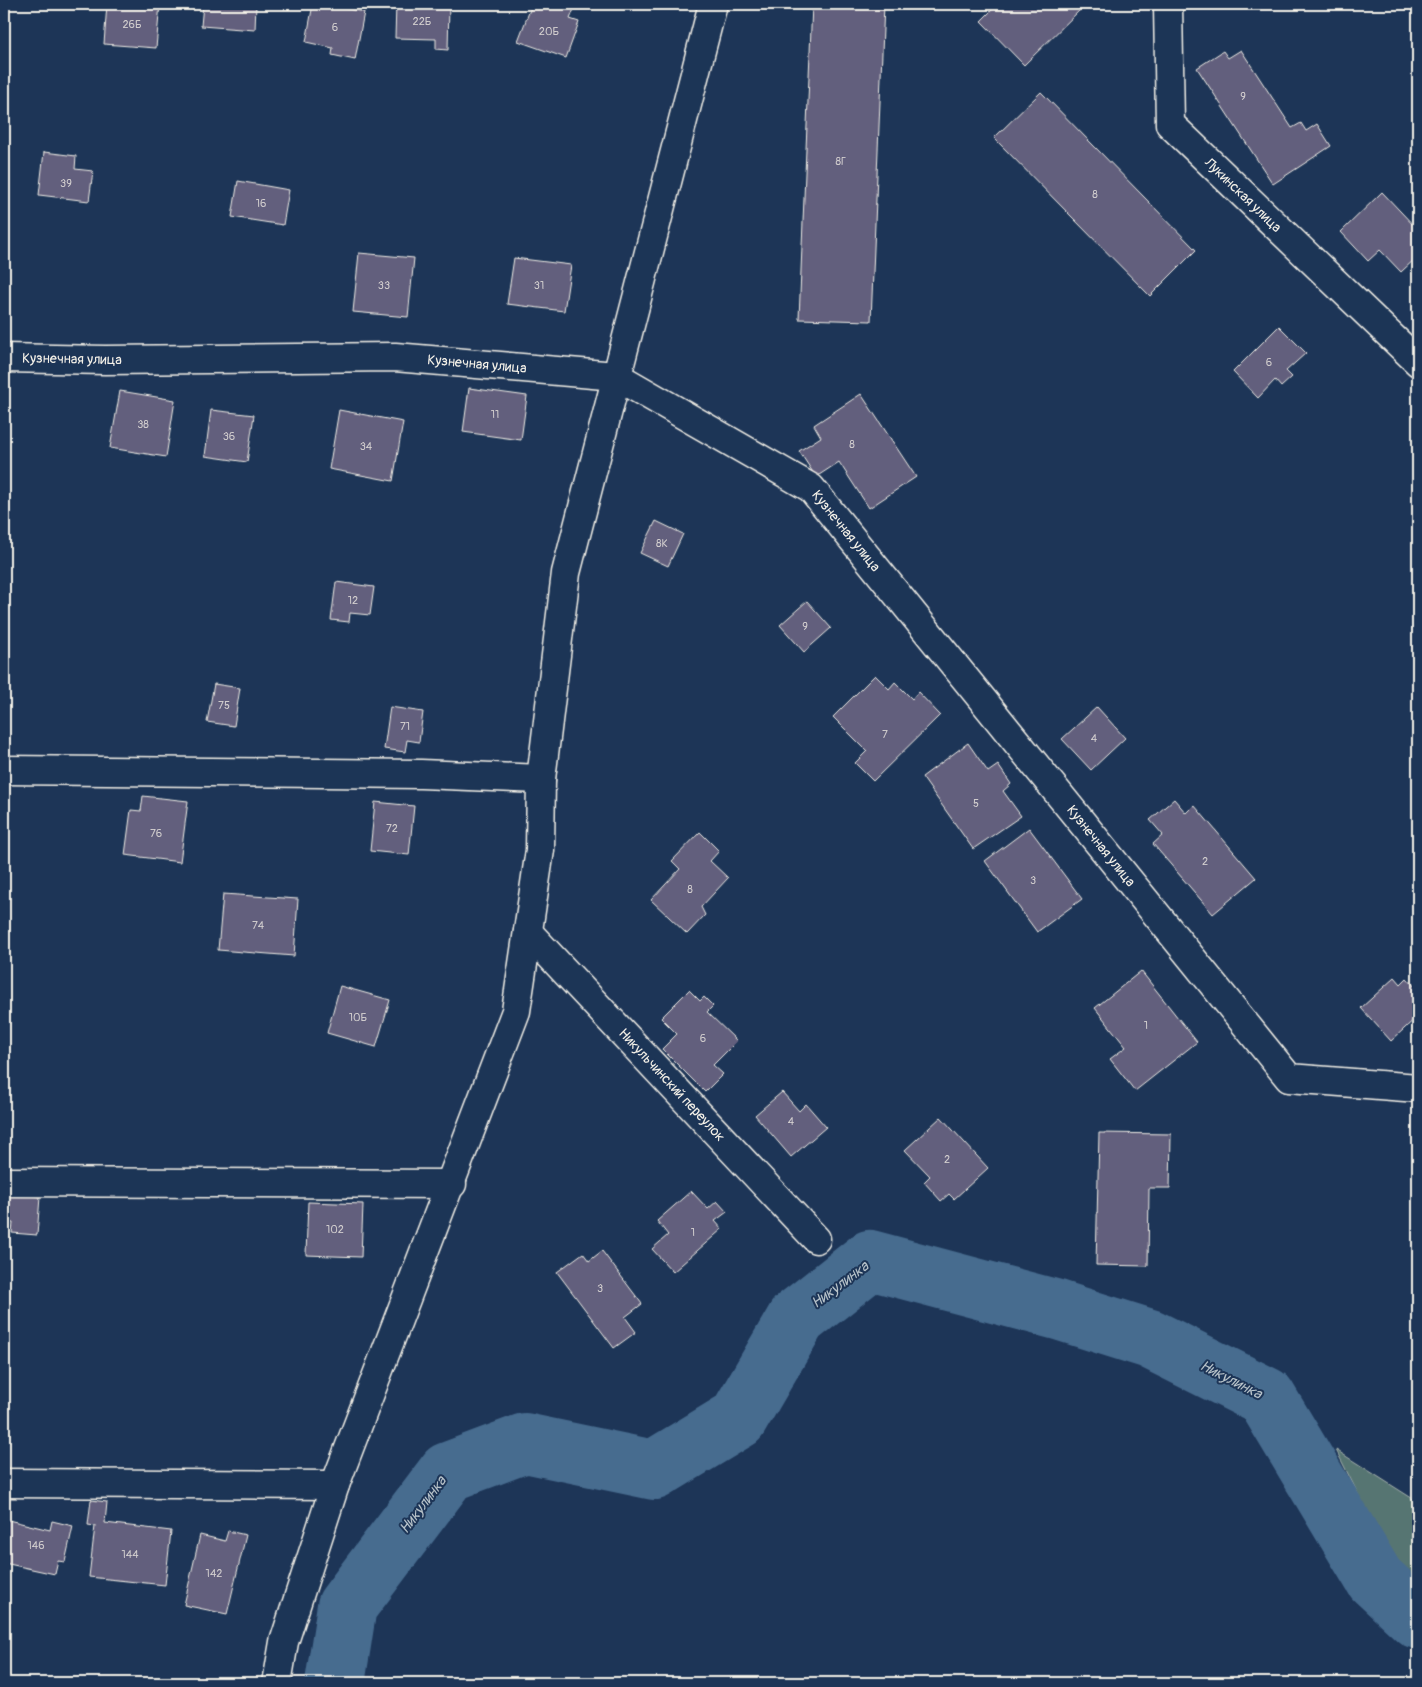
<svg xmlns="http://www.w3.org/2000/svg" width="1422" height="1687" font-family="Pangolin,sans-serif">
  <rect width="100%" height="100%" fill="#1d3557"/>
  <filter id="ink" filterUnits="userSpaceOnUse"><feTurbulence type="fractalNoise" baseFrequency=".02" numOctaves="2"/><feDisplacementMap in="SourceGraphic" scale="10" xChannelSelector="R" yChannelSelector="G"/><feConvolveMatrix kernelMatrix="1 2 1 2 8 2 1 2 1" color-interpolation-filters="sRGB"/></filter>
  <g filter="url(#ink)">
    <path fill="#577472" stroke="#a6b2ad" d="M1336 1450 1418 1502V1587L1399 1575Z"/>
    <g fill="none" stroke-linecap="round" stroke-linejoin="round">
      <path stroke="#476c8f" stroke-width="60" d="M335 1683 347 1606 448 1472 525 1443 654 1470 738 1419 797 1318 870 1260 1058 1310 1150 1339 1266 1397 1375 1579 1418 1619"/>
    </g>
    <g fill="#625e7d" stroke="#f4f1e8">
      <path d="M107 4H160L156 48 104 44Z"/>
      <path d="M203 4H256L255 30 201 26Z"/>
      <path d="M313 4H342V8L364 12 355 60 332 55 333 48 306 42Z"/>
      <path d="M396 4H449L448 50 436 49V39L395 38Z"/>
      <path d="M540 4H576L570 19 579 22 566 58 518 41 531 7 538 9Z"/>
      <path d="M812 4H884L871 321 799 319Z"/>
      <path d="M998 4H1086L1024 65 981 21Z"/>
      <path d="M1241 50 1292 128 1301 123 1306 131 1317 124 1331 146 1273 184 1197 68 1223 51 1228 58Z"/>
      <path d="M1041 92 1196 250 1150 296 994 138Z"/>
      <path d="M44 152 76 156 75 169 93 171 89 201 39 195Z"/>
      <path d="M238 181 289 190 283 225 232 217Z"/>
      <path d="M1382 192 1418 230V256L1401 272 1380 250 1368 261 1341 232Z"/>
      <path d="M359 253 414 258 408 317 353 312Z"/>
      <path d="M514 258 571 265 564 311 507 304Z"/>
      <path d="M1279 326 1306 353 1286 371 1292 377 1281 387 1275 380 1258 398 1233 372Z"/>
      <path d="M469 388 527 396 521 440 463 432Z"/>
      <path d="M120 391 175 400 166 457 110 448Z"/>
      <path d="M861 394 916 477 869 508 839 462 816 477 799 451 821 437 814 425Z"/>
      <path d="M211 410 254 415 247 462 205 456Z"/>
      <path d="M339 410 403 422 393 481 329 469Z"/>
      <path d="M656 521 683 534 668 566 640 553Z"/>
      <path d="M336 582 374 587 370 615 350 613 349 622 331 620Z"/>
      <path d="M807 601 831 628 804 652 780 625Z"/>
      <path d="M875 675 889 689 895 682 912 699 918 692 940 715 873 781 855 763 867 751 833 717Z"/>
      <path d="M214 684 240 688 234 726 207 722Z"/>
      <path d="M390 707 423 712 419 742 407 740 405 752 384 749Z"/>
      <path d="M1097 707 1125 738 1091 770 1062 739Z"/>
      <path d="M968 743 988 772 998 765 1011 784 1003 791 1021 816 973 849 922 777Z"/>
      <path d="M143 796 188 801 180 862 125 855 131 810 141 811Z"/>
      <path d="M1174 799 1186 813 1194 805 1256 878 1213 914 1153 844 1163 835 1150 820Z"/>
      <path d="M375 802 414 806 409 855 370 851Z"/>
      <path d="M1029 828 1082 899 1037 932 985 861Z"/>
      <path d="M700 832 719 851 710 861 728 878 701 907 705 915 687 934 651 900 680 869 672 861Z"/>
      <path d="M223 894 298 899 294 956 218 950Z"/>
      <path d="M1141 971 1197 1042 1135 1091 1110 1059 1126 1047 1095 1008Z"/>
      <path d="M1395 977 1401 984 1407 978 1417 989 1413 993 1418 999V1016L1391 1041 1361 1008Z"/>
      <path d="M340 986 390 1000 376 1047 327 1033Z"/>
      <path d="M689 990 700 1001 704 997 713 1006 707 1012 737 1041 713 1065 723 1074 705 1092 662 1049 677 1034 661 1018Z"/>
      <path d="M782 1092 799 1111 806 1104 826 1127 791 1157 755 1115Z"/>
      <path d="M941 1117 988 1168 954 1199 949 1194 941 1201 924 1182 930 1176 905 1150Z"/>
      <path d="M1099 1133 1171 1134 1170 1188H1149L1148 1266 1096 1265Z"/>
      <path d="M691 1191 708 1209 717 1201 727 1212 715 1221 722 1229 673 1272 652 1249 668 1235 657 1221Z"/>
      <path d="M5 1194 40 1197 37 1235 12 1233 13 1223 4 1222Z"/>
      <path d="M308 1202 363 1204 361 1257 306 1255Z"/>
      <path d="M602 1251 642 1304 625 1317 636 1332 614 1348 557 1272 583 1253 589 1261Z"/>
      <path d="M91 1500 107 1502 105 1523 171 1531 165 1585 89 1577 95 1526 88 1525Z"/>
      <path d="M4 1519 50 1530 52 1521 73 1526 65 1562 58 1561 55 1574 4 1563Z"/>
      <path d="M228 1531 246 1535 227 1614 184 1605 200 1535 225 1541Z"/>
    </g>
    <g fill="none" stroke-linecap="round" stroke-linejoin="round">
      <defs>
        <g id="street">
          <path d="M1168 4 1170 124 1418 362"/>
          <path d="M4 358 105 360 395 357 616 376 811 488 1289 1078 1418 1088"/>
          <path d="M4 770 421 774 541 779"/>
          <path d="M528 932 816 1239"/>
          <path d="M4 1182 452 1184"/>
          <path d="M4 1483 335 1485"/>
          <path d="M277 1683 284 1642 335 1485 516 1011 540 850 541 779 566 573 713 4"/>
        </g>
      </defs>
      <use href="#street" stroke="#f4f1e8" stroke-width="31"/>
      <use href="#street" stroke="#1d3557" stroke-width="28"/>
    </g>
  </g>
  <g text-anchor="middle" dominant-baseline="central" stroke-width="4" stroke-linejoin="round" paint-order="stroke">
    <g font-size="11" fill="#d0cccd">
      <text x="422" y="21">22Б</text>
      <text x="132" y="24">26Б</text>
      <text x="335" y="27">6</text>
      <text x="549" y="31">20Б</text>
      <text x="1243" y="96">9</text>
      <text x="841" y="161">8Г</text>
      <text x="66" y="183">39</text>
      <text x="1095" y="194">8</text>
      <text x="261" y="203">16</text>
      <text x="384" y="285">33</text>
      <text x="539" y="285">31</text>
      <text x="1269" y="362">6</text>
      <text x="495" y="414">11</text>
      <text x="143" y="424">38</text>
      <text x="229" y="436">36</text>
      <text x="852" y="444">8</text>
      <text x="366" y="446">34</text>
      <text x="662" y="543">8К</text>
      <text x="353" y="600">12</text>
      <text x="805" y="626">9</text>
      <text x="224" y="705">75</text>
      <text x="405" y="726">71</text>
      <text x="885" y="734">7</text>
      <text x="1094" y="738">4</text>
      <text x="976" y="803">5</text>
      <text x="392" y="828">72</text>
      <text x="156" y="833">76</text>
      <text x="1205" y="861">2</text>
      <text x="1033" y="880">3</text>
      <text x="690" y="889">8</text>
      <text x="258" y="925">74</text>
      <text x="358" y="1017">10Б</text>
      <text x="1146" y="1025">1</text>
      <text x="703" y="1038">6</text>
      <text x="791" y="1121">4</text>
      <text x="947" y="1159">2</text>
      <text x="335" y="1229">102</text>
      <text x="693" y="1232">1</text>
      <text x="600" y="1288">3</text>
      <text x="36" y="1545">146</text>
      <text x="130" y="1554">144</text>
      <text x="214" y="1573">142</text>
    </g>
    <g font-size="14" fill="#f4f1e8" stroke="#1d3557">
      <text transform="translate(1243 195) rotate(44)">Лукинская улица</text>
      <text transform="translate(72 359) rotate(1)">Кузнечная улица</text>
      <text transform="translate(477 364) rotate(5)">Кузнечная улица</text>
      <text transform="translate(846 531) rotate(51)">Кузнечная улица</text>
      <text transform="translate(1101 846) rotate(51)">Кузнечная улица</text>
      <text transform="translate(672 1085) rotate(47)">Никульчинский переулок</text>
    </g>
    <g font-size="15" font-style="italic" fill="#b7c2c9" stroke="#1d3557">
      <text transform="translate(840 1285) rotate(-37)">Никулинка</text>
      <text transform="translate(1231 1380) rotate(27)">Никулинка</text>
      <text transform="translate(423 1505) rotate(-53)">Никулинка</text>
    </g>
  </g>
  <rect width="1422" height="1687" fill="none" stroke="#1d3557" stroke-width="20"/>
  <rect x="10" y="10" width="1402" height="1667" fill="none" stroke="#f4f1e8" stroke-width="2" filter="url(#ink)"/>
</svg>
